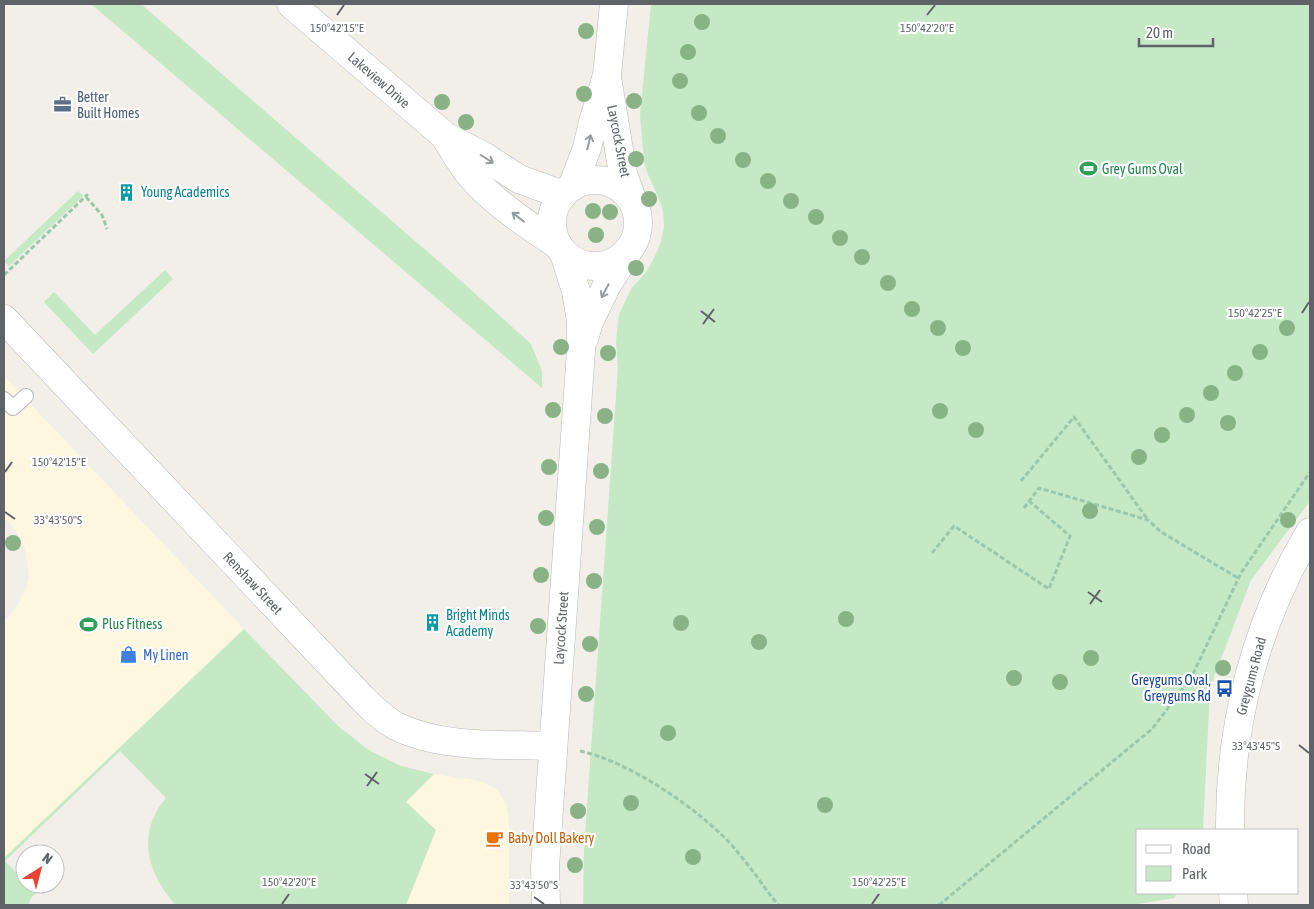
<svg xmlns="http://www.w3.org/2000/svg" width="1314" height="909" font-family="'Asap Condensed',sans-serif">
  <rect width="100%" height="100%" fill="#f1efe8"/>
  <g fill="#fef7e0">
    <path d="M4 376 244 629 4 858V620L10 615 19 602 26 589 29 576 25 549 20 538 12 526 4 518Z"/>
    <path d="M434 774 475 780 486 784 497 790 506 804 509 820V905H406L436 830 406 802Z"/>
  </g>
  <g fill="#c5e8c5">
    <path d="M91 4H141L459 279 531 344 542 371V388Z"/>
    <path d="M651 4H1310V501L1251 580 1210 688 1203 830H1138V893H1176L1175 898 1131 905H583L584 848 618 368 616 341 619 314 631 289 647 271 655 256 661 242 664 227 663 211 659 199 647 172 644 162 640 115Z"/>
    <path d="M78 191 83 196 9 266 4 261Z"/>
    <path d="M165 270 173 279 93 354 44 302 54 292 95 335Z"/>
    <path d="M244 629 338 726 370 751 401 766 434 774 406 802 436 830 406 905H172L174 903C146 871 137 832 166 798L120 751 5 861 25 882V884H27L36 893 31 898 29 905H4V858Z"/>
  </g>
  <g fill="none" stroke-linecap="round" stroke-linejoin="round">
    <defs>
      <path id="service" d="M4 399 13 408 26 396"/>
      <path id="minor" d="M4 319 363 699C373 709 383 719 396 726 442 749 503 744 553 746"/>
      <g id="tertiary">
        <path d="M291 4 445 136 485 157 519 179 563 195"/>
        <path d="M608 83 623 174 633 202"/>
        <path d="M445 137C454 150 461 165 471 176 493 202 529 226 558 245"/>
        <circle cx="595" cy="223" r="43"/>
        <path d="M572 187 587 148 593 122 607 75 614 4"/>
        <path d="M584 339 589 322 607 285 627 253"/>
        <path d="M1230 830C1229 725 1256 622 1310 532"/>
        <path d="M1233 893 1234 905"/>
        <path d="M546 905 545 867 581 350V321L576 291 564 253"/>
      </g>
    </defs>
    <use href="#service" stroke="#b5b8bc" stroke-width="16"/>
    <use href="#minor" stroke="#b5b8bc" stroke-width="29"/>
    <use href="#tertiary" stroke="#b5b8bc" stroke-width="29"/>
    <g stroke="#9cc7a9" stroke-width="3" stroke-dasharray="5 2.5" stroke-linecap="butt">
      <path d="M86 197 102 215 107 229"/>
      <path d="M4 275 88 194"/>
      <path d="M1021 481 1074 417 1148 520"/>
      <path d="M1024 508 1039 488 1148 520 1161 532 1238 578"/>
      <path d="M932 553 954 526 1049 589 1070 536 1029 501"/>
      <path d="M580 751C629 761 704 812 736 850 751 868 764 887 778 905"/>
      <path d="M939 905 1152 729 1191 678 1241 573 1310 472"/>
    </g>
    <use href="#service" stroke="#fff" stroke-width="14"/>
    <use href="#minor" stroke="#fff" stroke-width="28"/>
    <use href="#tertiary" stroke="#fff" stroke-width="28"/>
  </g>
  <g fill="#89b387">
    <circle cx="702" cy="22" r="8"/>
    <circle cx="586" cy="31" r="8"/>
    <circle cx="688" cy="52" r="8"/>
    <circle cx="680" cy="81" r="8"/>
    <circle cx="584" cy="94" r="8"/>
    <circle cx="634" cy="101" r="8"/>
    <circle cx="442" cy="102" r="8"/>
    <circle cx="699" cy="113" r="8"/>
    <circle cx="466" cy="122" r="8"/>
    <circle cx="718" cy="136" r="8"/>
    <circle cx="636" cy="159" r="8"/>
    <circle cx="743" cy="160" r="8"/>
    <circle cx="768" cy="181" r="8"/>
    <circle cx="649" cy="199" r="8"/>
    <circle cx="791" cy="201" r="8"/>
    <circle cx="593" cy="211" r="8"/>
    <circle cx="610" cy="212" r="8"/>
    <circle cx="816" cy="217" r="8"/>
    <circle cx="596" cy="235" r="8"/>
    <circle cx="840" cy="238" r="8"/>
    <circle cx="862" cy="257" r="8"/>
    <circle cx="636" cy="268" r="8"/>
    <circle cx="888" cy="283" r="8"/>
    <circle cx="912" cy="309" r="8"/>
    <circle cx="938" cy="328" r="8"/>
    <circle cx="1287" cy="328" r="8"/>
    <circle cx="561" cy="347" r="8"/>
    <circle cx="963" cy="348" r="8"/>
    <circle cx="1260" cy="352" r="8"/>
    <circle cx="608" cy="353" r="8"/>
    <circle cx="1235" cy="373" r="8"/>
    <circle cx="1211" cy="393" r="8"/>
    <circle cx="553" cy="410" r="8"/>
    <circle cx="940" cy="411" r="8"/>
    <circle cx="1187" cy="415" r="8"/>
    <circle cx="605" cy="416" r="8"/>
    <circle cx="1228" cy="423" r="8"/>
    <circle cx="976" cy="430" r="8"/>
    <circle cx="1162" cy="435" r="8"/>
    <circle cx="1139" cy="457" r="8"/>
    <circle cx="549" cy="467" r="8"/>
    <circle cx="601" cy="471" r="8"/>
    <circle cx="1090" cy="511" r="8"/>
    <circle cx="546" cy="518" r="8"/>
    <circle cx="1288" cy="520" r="8"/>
    <circle cx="597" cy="527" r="8"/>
    <circle cx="13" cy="543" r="8"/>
    <circle cx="541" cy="575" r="8"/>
    <circle cx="594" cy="581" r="8"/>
    <circle cx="846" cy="619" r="8"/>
    <circle cx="681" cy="623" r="8"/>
    <circle cx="538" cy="626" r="8"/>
    <circle cx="759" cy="642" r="8"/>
    <circle cx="590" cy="644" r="8"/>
    <circle cx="1091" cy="658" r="8"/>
    <circle cx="1223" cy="668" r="8"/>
    <circle cx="1014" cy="678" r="8"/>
    <circle cx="1060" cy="682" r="8"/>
    <circle cx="586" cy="694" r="8"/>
    <circle cx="668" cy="733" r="8"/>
    <circle cx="631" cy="803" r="8"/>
    <circle cx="825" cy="805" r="8"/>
    <circle cx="578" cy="811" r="8"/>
    <circle cx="693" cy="857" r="8"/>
    <circle cx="575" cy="865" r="8"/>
  </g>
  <defs><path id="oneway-shaft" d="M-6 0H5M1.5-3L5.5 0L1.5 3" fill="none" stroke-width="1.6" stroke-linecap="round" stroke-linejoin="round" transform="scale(1.25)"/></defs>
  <g stroke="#979a9d">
    <use href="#oneway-shaft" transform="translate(589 142) rotate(-76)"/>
    <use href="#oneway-shaft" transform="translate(487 159) rotate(32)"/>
    <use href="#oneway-shaft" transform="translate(518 217) rotate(-142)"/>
    <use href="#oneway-shaft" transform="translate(605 291) rotate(118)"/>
  </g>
  <path fill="none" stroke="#5f6368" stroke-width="2" d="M337 15 344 5M927 15 935 5M701 311 715 322M1302 313 1309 302M703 324 714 309M5 472 12 462M5 512 15 519M1088 592 1102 602M1090 604 1100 590M1299 745 1309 753M365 774 379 784M367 786 377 772M534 897 544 904M282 904 289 894M872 904 879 894"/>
  <defs>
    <symbol id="office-bare" viewBox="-9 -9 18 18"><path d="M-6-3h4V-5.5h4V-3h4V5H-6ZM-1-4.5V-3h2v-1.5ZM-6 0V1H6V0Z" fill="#5c6f8a" stroke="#fff" stroke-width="2.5" paint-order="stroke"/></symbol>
    <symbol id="stadium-bare" viewBox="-9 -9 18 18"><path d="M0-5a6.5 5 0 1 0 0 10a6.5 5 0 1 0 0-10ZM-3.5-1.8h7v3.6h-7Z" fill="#2e9e5b" stroke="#fff" stroke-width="2.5" paint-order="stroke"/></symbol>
    <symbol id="building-bare" viewBox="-9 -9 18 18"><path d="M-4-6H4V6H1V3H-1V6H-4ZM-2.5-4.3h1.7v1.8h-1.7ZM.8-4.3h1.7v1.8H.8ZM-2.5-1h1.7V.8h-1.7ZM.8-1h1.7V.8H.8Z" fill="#0f9aa8" stroke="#fff" stroke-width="2.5" paint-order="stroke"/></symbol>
    <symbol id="shop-bare" viewBox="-9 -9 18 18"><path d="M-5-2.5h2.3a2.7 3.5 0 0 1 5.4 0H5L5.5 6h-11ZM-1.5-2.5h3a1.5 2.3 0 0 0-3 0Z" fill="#3f7fe0" stroke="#fff" stroke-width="2.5" paint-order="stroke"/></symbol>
    <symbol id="bus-bare" viewBox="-9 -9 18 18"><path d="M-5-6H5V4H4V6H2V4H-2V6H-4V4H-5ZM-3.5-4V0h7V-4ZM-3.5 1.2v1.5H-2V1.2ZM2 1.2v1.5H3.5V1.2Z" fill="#1a4fb4" stroke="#fff" stroke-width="2.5" paint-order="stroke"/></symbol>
    <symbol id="cafe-bare" viewBox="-9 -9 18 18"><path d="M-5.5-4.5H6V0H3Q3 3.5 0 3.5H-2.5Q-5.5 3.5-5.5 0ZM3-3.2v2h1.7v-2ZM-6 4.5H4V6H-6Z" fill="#e8710a" stroke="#fff" stroke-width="2.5" paint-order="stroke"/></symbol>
  </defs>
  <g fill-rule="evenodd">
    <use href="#office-bare" x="50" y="92" width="25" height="25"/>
    <use href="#stadium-bare" x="1076" y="156" width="25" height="25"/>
    <use href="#building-bare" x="114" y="180" width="25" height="25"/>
    <use href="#building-bare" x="420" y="610" width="25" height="25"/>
    <use href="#stadium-bare" x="76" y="612" width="25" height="25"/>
    <use href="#shop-bare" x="116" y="642" width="25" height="25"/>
    <use href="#bus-bare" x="1212" y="676" width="25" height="25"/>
    <use href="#cafe-bare" x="482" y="826" width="25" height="25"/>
  </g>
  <g text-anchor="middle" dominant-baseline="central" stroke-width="4.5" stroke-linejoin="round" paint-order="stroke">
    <g font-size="14" fill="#5f6368" stroke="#fff">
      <text transform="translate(379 80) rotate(41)">Lakeview Drive</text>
      <text transform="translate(619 141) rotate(79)">Laycock Street</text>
      <text transform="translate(253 583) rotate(47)">Renshaw Street</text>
      <text transform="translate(561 628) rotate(-86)">Laycock Street</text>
      <text transform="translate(1251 676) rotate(-75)">Greygums Road</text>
    </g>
    <g font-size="14" fill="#4e5e75" stroke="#fff" text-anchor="start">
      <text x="77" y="97">Better<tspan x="77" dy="16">Built Homes</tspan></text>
    </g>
    <g font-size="14" fill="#27864d" stroke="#fff" text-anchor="start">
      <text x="1102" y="169">Grey Gums Oval</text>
      <text x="102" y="624">Plus Fitness</text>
    </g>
    <g font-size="14" fill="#0d838f" stroke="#fff" text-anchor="start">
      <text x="141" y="192">Young Academics</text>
      <text x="446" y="615">Bright Minds<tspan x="446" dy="16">Academy</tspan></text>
    </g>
    <g font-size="14" fill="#366cbe" stroke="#fff" text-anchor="start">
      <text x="143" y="655">My Linen</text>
    </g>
    <g font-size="14" fill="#164399" stroke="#fff" text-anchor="end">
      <text x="1211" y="680">Greygums Oval,<tspan x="1211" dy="16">Greygums Rd</tspan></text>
    </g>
    <g font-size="14" fill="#c56008" stroke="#fff" text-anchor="start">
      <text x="508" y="838">Baby Doll Bakery</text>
    </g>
  </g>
  <g font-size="12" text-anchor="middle" fill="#5f6368" stroke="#fff" stroke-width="4.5" stroke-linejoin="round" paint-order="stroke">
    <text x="337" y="32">150°42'15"E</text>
    <text x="927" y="32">150°42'20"E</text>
    <text x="1255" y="317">150°42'25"E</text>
    <text x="59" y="466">150°42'15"E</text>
    <text x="58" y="524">33°43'50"S</text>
    <text x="1256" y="750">33°43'45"S</text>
    <text x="289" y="886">150°42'20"E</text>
    <text x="879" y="886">150°42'25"E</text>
    <text x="534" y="889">33°43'50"S</text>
  </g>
  <rect width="1314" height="909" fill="none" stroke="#5f6368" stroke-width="10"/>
  <rect x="1136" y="829" width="162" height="65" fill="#ffffff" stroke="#bfc1c3"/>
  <rect x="1146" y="845" width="25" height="8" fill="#ffffff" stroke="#bfc1c3"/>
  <text x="1182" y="854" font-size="15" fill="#5f6368">Road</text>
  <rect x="1146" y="866" width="25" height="15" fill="#c5e8c5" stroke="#bfc1c3"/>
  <text x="1182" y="879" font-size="15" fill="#5f6368">Park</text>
  <g transform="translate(40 869) rotate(36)"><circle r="24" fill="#ffffff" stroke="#bfc1c3"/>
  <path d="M0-4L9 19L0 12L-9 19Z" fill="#ea4335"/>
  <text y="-8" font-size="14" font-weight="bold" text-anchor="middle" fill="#5f6368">N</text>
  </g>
  <path d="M1139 38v8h74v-8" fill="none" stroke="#5f6368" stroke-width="2.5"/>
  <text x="1146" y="38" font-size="15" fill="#5f6368" stroke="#ffffff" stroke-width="4" paint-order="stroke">20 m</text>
</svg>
